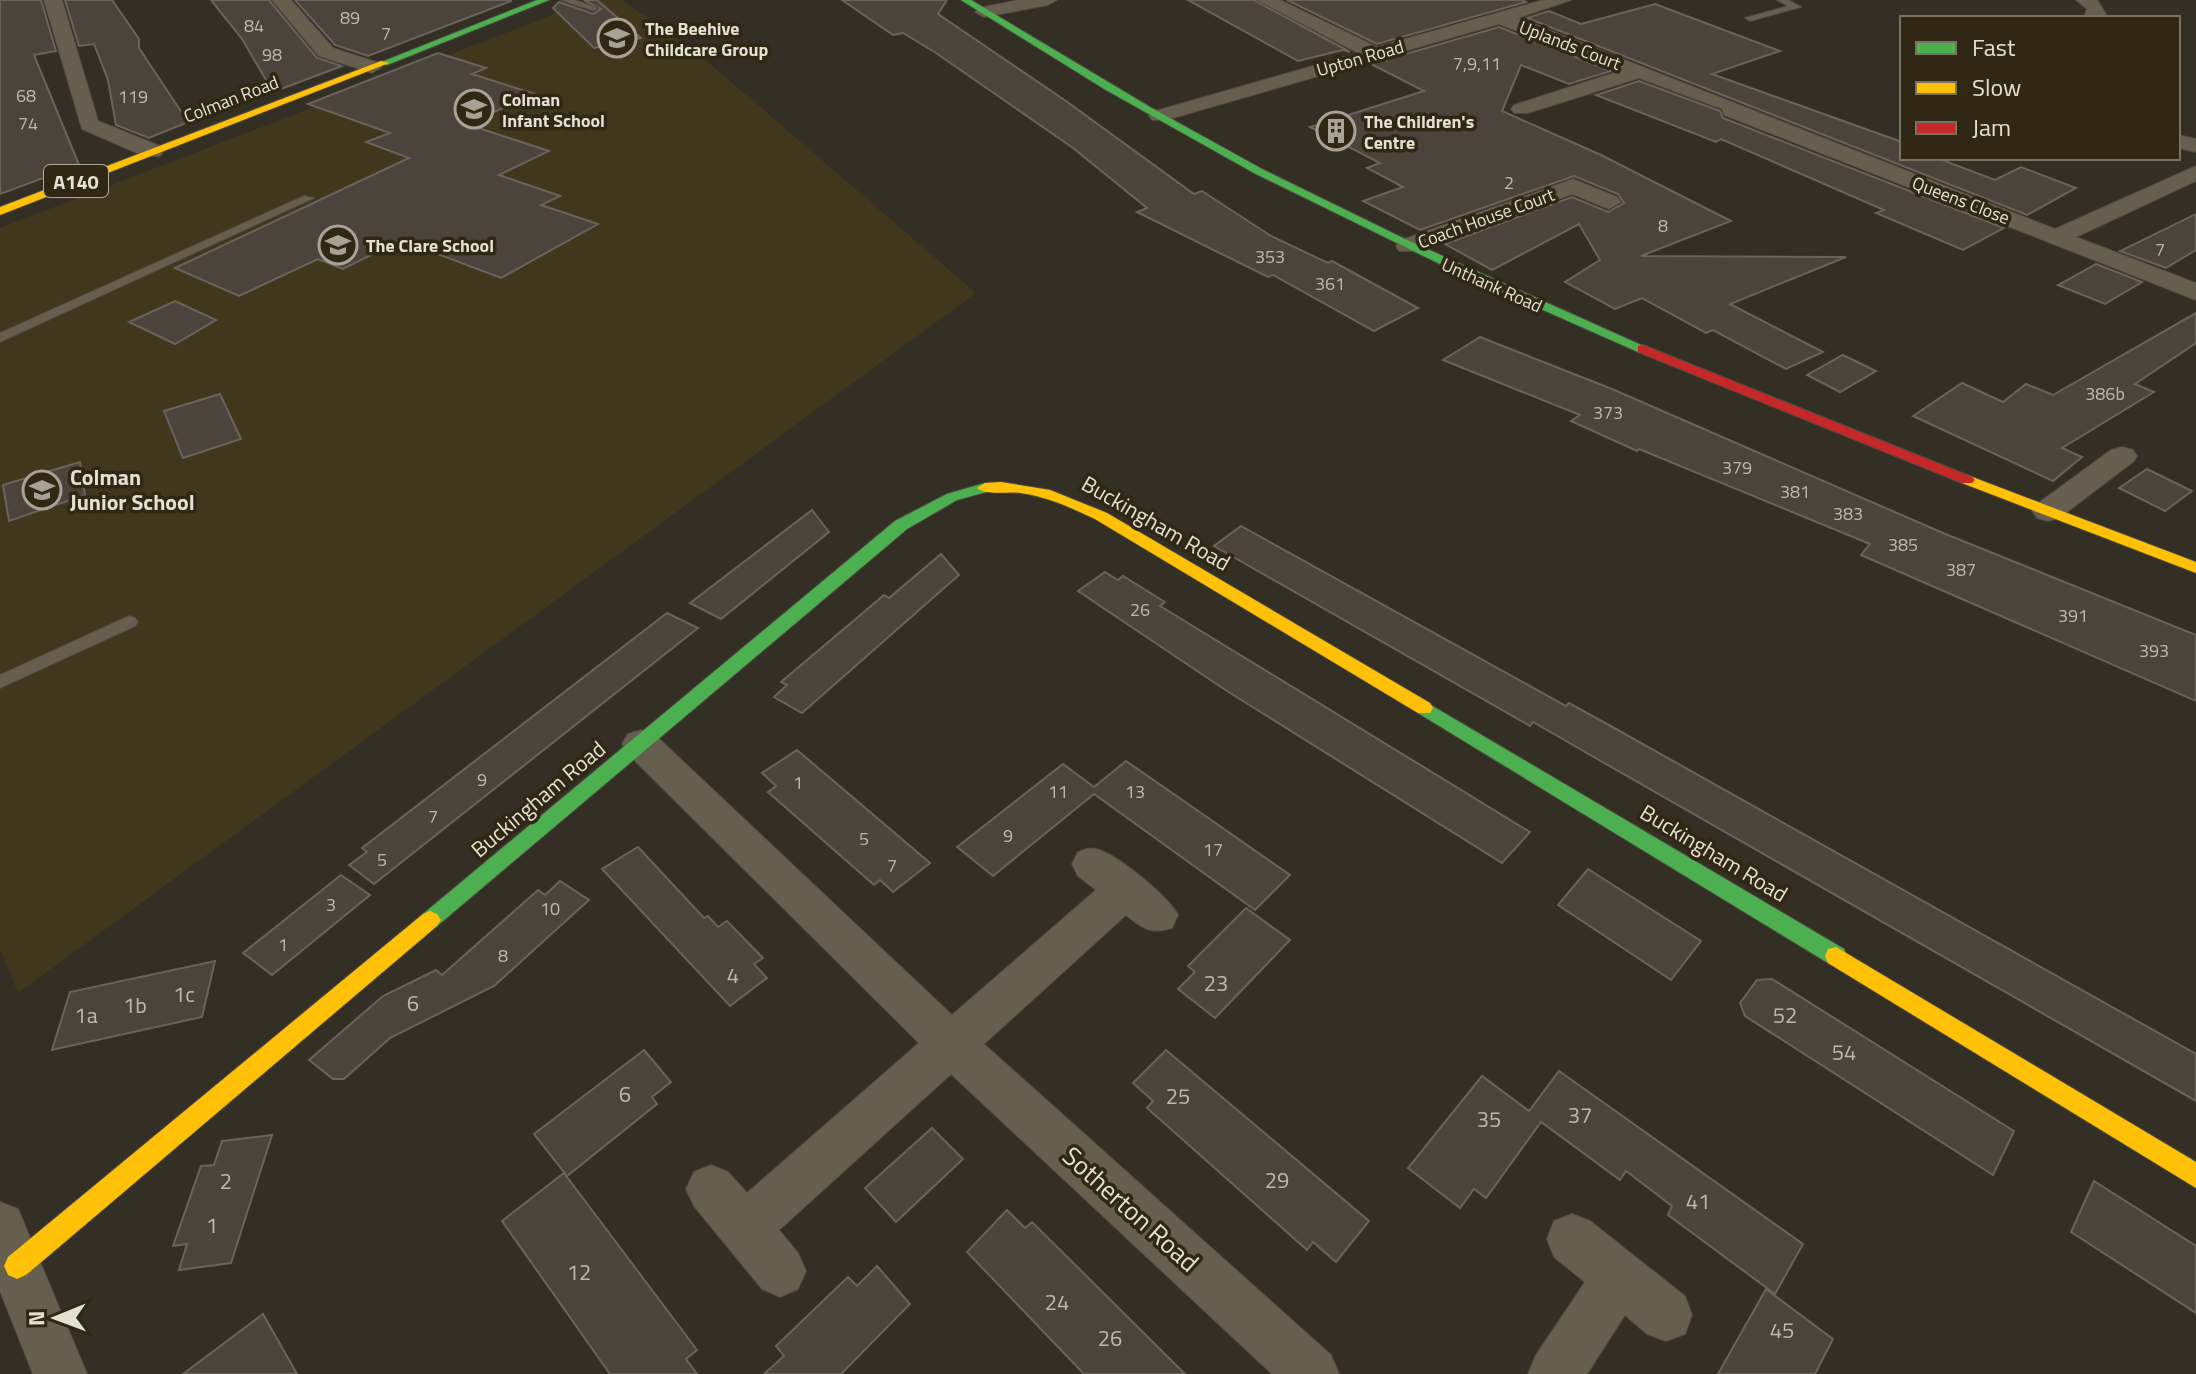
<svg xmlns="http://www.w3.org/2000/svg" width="2196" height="1374" font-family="'Titillium Web',sans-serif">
  <rect width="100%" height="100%" fill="#342f24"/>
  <path fill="#40371d" d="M582 0H622L701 56 976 293 18 993 0 949V228L542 19Z"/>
  <g fill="#4b443d" stroke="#6a635c" stroke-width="2">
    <path d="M0 0H41L56 51 34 55 79 165 0 194Z"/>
    <path d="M65 0H112L139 39V48L188 122 149 138 116 125 108 80 94 44 79 46Z"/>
    <path d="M211 0H269L317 58 342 66 273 92 242 39Z"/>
    <path d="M295 0H511V1L368 56 335 45Z"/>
    <path d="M584 0H597L641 38 594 48 553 8 559 2 593 14 601 9Z"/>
    <path d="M842 0H947L938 14 1066 101 1194 194 1202 191 1271 236 1328 263 1332 261 1418 308 1374 331 1273 275 1268 277 1137 212 1147 208 1073 148 936 53 903 33 893 35Z"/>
    <path d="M1188 0H1254L1350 52 1343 50 1298 61Z"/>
    <path d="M1287 0H1522L1526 2 1377 44Z"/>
    <path d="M1655 4 1780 51 1712 74 1902 142V158H1937L1995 180 2021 167 2076 188 2027 215 1527 18 1549 11 1581 24Z"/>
    <path d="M1499 27 1611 71 1569 84 1521 65 1502 111 1601 155 1731 221 1641 256 1846 257 1730 304 1823 352 1786 369 1713 330 1706 333 1642 298 1615 309 1565 282 1600 260 1579 224 1492 270 1445 244 1572 197 1608 212 1624 203 1618 194 1574 176 1420 230 1363 201 1403 187 1367 168 1380 163 1310 127 1424 91 1371 64Z"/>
    <path d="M438 53 486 68 472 74 535 94 466 124 549 151 499 175 560 196 541 205 598 224 501 278 401 240 343 269 318 259 239 296 175 268 409 158 366 142 390 133 308 104Z"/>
    <path d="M1639 81 1720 111 1723 118 2004 228 1963 250 1876 213 1884 210 1721 139 1716 142 1596 95Z"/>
    <path d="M2196 214V250L2166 268 2120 251Z"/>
    <path d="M2096 264 2142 282 2105 304 2058 285Z"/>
    <path d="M175 301 216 320 175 344 129 322Z"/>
    <path d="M2196 313V343L2135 384 2154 392 2062 448 2082 457 2053 481 1913 416 1962 383 2003 402 2026 384 2053 395Z"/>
    <path d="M1480 337 1612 389 1943 533 2196 635V701L1861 555 1870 544 1639 449 1637 451 1571 421 1580 415 1443 360Z"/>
    <path d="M1843 355 1876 371 1840 392 1807 375Z"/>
    <path d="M220 394 241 439 183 458 164 411Z"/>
    <path d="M80 462 85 495 9 521 3 485Z"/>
    <path d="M2147 469 2192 491 2165 511 2119 488Z"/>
    <path d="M812 510 829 532 721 619 690 603Z"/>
    <path d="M1241 526 1566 706 1569 703 1616 729 2196 1054V1101L1592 756 1533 722 1530 726 1214 546Z"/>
    <path d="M941 554 959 575 802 713 774 697 787 685 781 682 884 595 889 598Z"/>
    <path d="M1105 572 1118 580 1123 576 1165 602 1160 606 1530 832 1502 863 1227 691 1078 591Z"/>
    <path d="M667 613 698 628 374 884 349 865 367 852 362 848Z"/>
    <path d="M797 750 856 800 930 863 893 892 880 880 874 885 768 792 776 786 762 773Z"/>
    <path d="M1126 761 1204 815 1290 875 1255 910 1094 794 993 876 957 847 1063 764 1094 787Z"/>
    <path d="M638 847 704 918 708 916 718 927 727 921 763 958 754 964 767 978 730 1006 602 869Z"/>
    <path d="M1588 869 1701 941 1671 980 1558 905Z"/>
    <path d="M341 875 370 895 272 975 243 953Z"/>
    <path d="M560 881 589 900 494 986 390 1038 344 1079H333L309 1060 383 996 436 970 442 975 538 890 545 895Z"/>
    <path d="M1246 908 1290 940 1215 1018 1178 989 1195 972 1188 966Z"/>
    <path d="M215 961 202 1017 52 1050 70 992Z"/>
    <path d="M1772 979 2014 1131 1993 1175 1745 1016 1740 1003 1757 980Z"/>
    <path d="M644 1050 671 1082 652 1097 657 1104 567 1176 534 1134Z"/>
    <path d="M1166 1050 1369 1221 1336 1262 1313 1242 1307 1250 1147 1108 1153 1101 1133 1083Z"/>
    <path d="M1559 1071 1803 1244 1775 1294 1668 1215 1672 1206 1626 1171 1620 1180 1541 1122 1486 1198 1474 1189 1460 1208 1408 1168 1482 1076 1529 1111Z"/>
    <path d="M932 1128 963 1159 896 1222 865 1188Z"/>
    <path d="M272 1135 231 1263 179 1270 187 1244 173 1246 201 1166 214 1165 222 1141Z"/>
    <path d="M564 1173 697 1350 686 1359 697 1374H610L502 1221Z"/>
    <path d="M2094 1181 2196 1246V1313L2071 1232Z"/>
    <path d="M1007 1210 1025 1228 1032 1222 1185 1374H1084L967 1252Z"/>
    <path d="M877 1266 910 1304 841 1374H764L784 1356 776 1346 848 1277 857 1286Z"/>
    <path d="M1766 1289 1833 1339 1815 1374H1718Z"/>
    <path d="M263 1314 297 1374H183Z"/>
  </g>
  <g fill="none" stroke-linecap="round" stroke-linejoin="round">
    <defs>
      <g id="lane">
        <path d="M561 0H575L598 8 594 11Z"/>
        <path d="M1777 0H1788L1801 7 1750 21 1745 18 1788 6Z"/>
        <path d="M304 196 314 198 0 342V333Z"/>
        <path d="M129 616 135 618 138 622 135 626 0 688V675Z"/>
      </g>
      <g id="street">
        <path d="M44 0H62L98 121 160 146 163 151 160 156H144L82 129Z"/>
        <path d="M272 0H291L333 48 379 63 382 67 372 73 319 56Z"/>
        <path d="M1019 0H1057L1048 5 984 17 975 12 978 8Z"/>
        <path d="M1257 0H1280L1377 47 1543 0H1571L1518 18 2055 229 2196 166V181L2076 237 2196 283V300L1724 115 1722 109 1639 78 1528 113H1514L1511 109 1514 105 1620 71 1499 24 1166 120H1152L1149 116 1152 112 1358 53Z"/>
        <path d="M2076 0H2097L2106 14 2103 18H2084L2087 9Z"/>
        <path d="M2178 135 2196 139V152L2178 148Z"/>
        <path d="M1573 179 1617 197 1621 202 1609 209 1572 194 1417 251H1399L1396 246 1399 241Z"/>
        <path d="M2122 447 2133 450 2137 456 2133 462 2059 518 2048 521 2037 518 2032 511 2037 504 2111 450Z"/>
        <path d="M641 730 654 734 952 1015 1096 890 1078 876 1072 864 1078 852C1084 850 1089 847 1096 849 1116 853 1169 897 1178 915L1172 928C1151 935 1142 928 1126 915L984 1044 1331 1355 1339 1374H1272L951 1074 779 1230 798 1253 806 1271 798 1289 780 1297 762 1289 694 1206 686 1189 694 1172 711 1165 728 1172 747 1193 919 1043 628 754 622 744 628 734Z"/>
        <path d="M0 1202 18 1209 87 1374H33L0 1291Z"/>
        <path d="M1572 1214 1590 1221 1685 1296 1692 1315 1685 1334 1666 1341 1647 1334 1625 1315 1587 1374H1528L1536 1355 1585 1282 1554 1257 1547 1239 1554 1221Z"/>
      </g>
      <g id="fast">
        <path d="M537 0H549L387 65 379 63Z"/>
        <path d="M961 0H971L1150 107 1262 169 1405 239 1650 349 1643 353 1638 352 1444 266 1254 173 1106 90Z"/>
        <path d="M985 483 990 485V491L957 500 907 529 437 926 430 929 423 926 419 920 423 914 895 521 947 494Z"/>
        <path d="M1424 701 1844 949 1847 956 1844 963 1836 965 1828 963 1418 713 1415 708Z"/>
      </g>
      <g id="slow">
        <path d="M381 61 389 63 0 215V207Z"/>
        <path d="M1967 475 2196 562V573L1962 483 1959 480Z"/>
        <path d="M1001 482 1050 490 1107 513 1430 703 1433 708 1430 713H1418L1095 519C1072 508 1048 497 1021 493 1008 491 987 496 977 488L985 483Z"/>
        <path d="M430 911 437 914 441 920 437 926 26 1275 17 1279 8 1275 4 1266 8 1257 423 914Z"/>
        <path d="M1836 947 2196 1162V1188L1828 963 1825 956 1828 949Z"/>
      </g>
      <path id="jam" d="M1643 345 1972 477 1975 480 1972 483H1962L1638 352V346Z"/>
    </defs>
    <use href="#lane" stroke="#4f4a42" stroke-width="2"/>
    <use href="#street" stroke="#4f4a42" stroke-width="2"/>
    <use href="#fast" stroke="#4f4a42" stroke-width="2"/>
    <use href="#slow" stroke="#4f4a42" stroke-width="2"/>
    <use href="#jam" stroke="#4f4a42" stroke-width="2"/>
    <use href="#lane" fill="#665e4f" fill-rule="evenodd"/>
    <use href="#street" fill="#665e4f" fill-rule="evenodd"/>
    <use href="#fast" fill="#4caf50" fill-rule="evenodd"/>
    <use href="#slow" fill="#ffc107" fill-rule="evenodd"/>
    <use href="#jam" fill="#c62828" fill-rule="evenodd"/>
  </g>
  <defs>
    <symbol id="school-ring" viewBox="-11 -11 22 22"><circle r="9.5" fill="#302814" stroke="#a7a296" stroke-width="1.5"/><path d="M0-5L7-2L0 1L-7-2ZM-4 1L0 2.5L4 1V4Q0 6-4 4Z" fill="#a7a296"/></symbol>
    <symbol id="building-ring" viewBox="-11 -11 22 22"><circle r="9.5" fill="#302814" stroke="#a7a296" stroke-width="1.5"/><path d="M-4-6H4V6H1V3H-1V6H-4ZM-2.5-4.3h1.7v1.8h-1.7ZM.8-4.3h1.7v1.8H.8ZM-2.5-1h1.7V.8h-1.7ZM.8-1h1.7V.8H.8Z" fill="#a7a296"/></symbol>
  </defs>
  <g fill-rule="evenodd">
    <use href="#school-ring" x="595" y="16" width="44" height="44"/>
    <use href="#school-ring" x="452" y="87" width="44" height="44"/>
    <use href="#building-ring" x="1314" y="109" width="44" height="44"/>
    <use href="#school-ring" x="316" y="223" width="44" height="44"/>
    <use href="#school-ring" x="20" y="468" width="44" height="44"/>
  </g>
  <g text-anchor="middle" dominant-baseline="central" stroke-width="7" stroke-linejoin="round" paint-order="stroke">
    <g font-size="18" fill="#beb9ae">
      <text x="350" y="17">89</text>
      <text x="254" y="25">84</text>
      <text x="386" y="33">7</text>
      <text x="272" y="54">98</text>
      <text x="1477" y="63">7,9,11</text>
      <text x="26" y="95">68</text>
      <text x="133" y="96">119</text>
      <text x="28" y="123">74</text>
      <text x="1509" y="182">2</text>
      <text x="1663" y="225">8</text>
      <text x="2160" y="249">7</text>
      <text x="1270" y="256">353</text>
      <text x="1330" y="283">361</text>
      <text x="2105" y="393">386b</text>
      <text x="1608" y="412">373</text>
      <text x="1737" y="467">379</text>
      <text x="1795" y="491">381</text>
      <text x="1848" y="513">383</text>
      <text x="1903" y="544">385</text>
      <text x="1961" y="569">387</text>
      <text x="1140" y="609">26</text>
      <text x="2073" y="615">391</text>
      <text x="2154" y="650">393</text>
      <text x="482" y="779">9</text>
      <text x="798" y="782">1</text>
      <text x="1058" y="791">11</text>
      <text x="1135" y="791">13</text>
      <text x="433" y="816">7</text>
      <text x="1008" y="835">9</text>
      <text x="864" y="838">5</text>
      <text x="1213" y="849">17</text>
      <text x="382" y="859">5</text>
      <text x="892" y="865">7</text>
      <text x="331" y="904">3</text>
      <text x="550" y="908">10</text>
      <text x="283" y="944">1</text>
      <text x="503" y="955">8</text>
    </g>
    <g font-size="18" font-weight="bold" fill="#e5e0d4" stroke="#302814" text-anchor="start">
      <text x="645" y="28">The Beehive<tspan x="645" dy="21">Childcare Group</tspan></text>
      <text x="502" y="99">Colman<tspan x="502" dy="21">Infant School</tspan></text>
      <text x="1364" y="121">The Children's<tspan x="1364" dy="21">Centre</tspan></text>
      <text x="366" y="245">The Clare School</text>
    </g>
    <g font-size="18" fill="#e5e0d4" stroke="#302814">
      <text transform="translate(1570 45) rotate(21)">Uplands Court</text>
      <text transform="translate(1360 58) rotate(-16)">Upton Road</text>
      <text transform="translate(231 99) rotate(-21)">Colman Road</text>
      <text transform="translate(1961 200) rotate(21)">Queens Close</text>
      <text transform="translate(1486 218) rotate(-20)">Coach House Court</text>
      <text transform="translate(1492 285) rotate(24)">Unthank Road</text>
    </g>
    <rect fill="#302814" stroke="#afa99a" stroke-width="2" x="44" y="165" width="64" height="32" rx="6"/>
    <g font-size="20" font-weight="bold" fill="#e5e0d4">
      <text x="76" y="181">A140</text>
    </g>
    <g font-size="22" font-weight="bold" fill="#e5e0d4" stroke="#302814" text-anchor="start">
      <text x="70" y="477">Colman<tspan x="70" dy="25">Junior School</tspan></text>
    </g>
    <g font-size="22" fill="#e5e0d4" stroke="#302814">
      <text transform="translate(1156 523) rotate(30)">Buckingham Road</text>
      <text transform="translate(538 799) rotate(-40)">Buckingham Road</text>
      <text transform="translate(1714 853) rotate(31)">Buckingham Road</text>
    </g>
    <g font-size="22" fill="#beb9ae">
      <text x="733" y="975">4</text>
      <text x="1216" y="983">23</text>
      <text x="184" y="994">1c</text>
      <text x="413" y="1003">6</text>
      <text x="135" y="1005">1b</text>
      <text x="86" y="1015">1a</text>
      <text x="1785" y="1015">52</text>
      <text x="1844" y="1052">54</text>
      <text x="625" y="1094">6</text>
      <text x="1178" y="1096">25</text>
      <text x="1580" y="1115">37</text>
      <text x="1489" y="1119">35</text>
      <text x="1277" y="1180">29</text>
      <text x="226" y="1181">2</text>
      <text x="1698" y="1201">41</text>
      <text x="212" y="1225">1</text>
      <text x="579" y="1272">12</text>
      <text x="1057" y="1302">24</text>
      <text x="1782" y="1330">45</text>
      <text x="1110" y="1338">26</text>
    </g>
    <g font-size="26" fill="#e5e0d4" stroke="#302814">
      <text transform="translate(1131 1209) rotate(42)">Sotherton Road</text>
    </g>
  </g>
  <rect x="1900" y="16" width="280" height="144" fill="#302814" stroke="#787261" stroke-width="2"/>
  <rect x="1916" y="42" width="40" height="12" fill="#4caf50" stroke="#787261" stroke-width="2"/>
  <text x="1972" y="56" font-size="24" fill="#e5e0d4">Fast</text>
  <rect x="1916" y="82" width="40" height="12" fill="#ffc107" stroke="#787261" stroke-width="2"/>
  <text x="1972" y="96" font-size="24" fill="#e5e0d4">Slow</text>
  <rect x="1916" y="122" width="40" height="12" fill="#c62828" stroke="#787261" stroke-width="2"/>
  <text x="1972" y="136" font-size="24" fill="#e5e0d4">Jam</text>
  <g transform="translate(56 1318) rotate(269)" stroke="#302814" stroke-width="6" paint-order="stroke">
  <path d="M0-6L14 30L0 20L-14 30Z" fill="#e5e0d4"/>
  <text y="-12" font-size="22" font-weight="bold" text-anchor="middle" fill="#e5e0d4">N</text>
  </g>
</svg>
